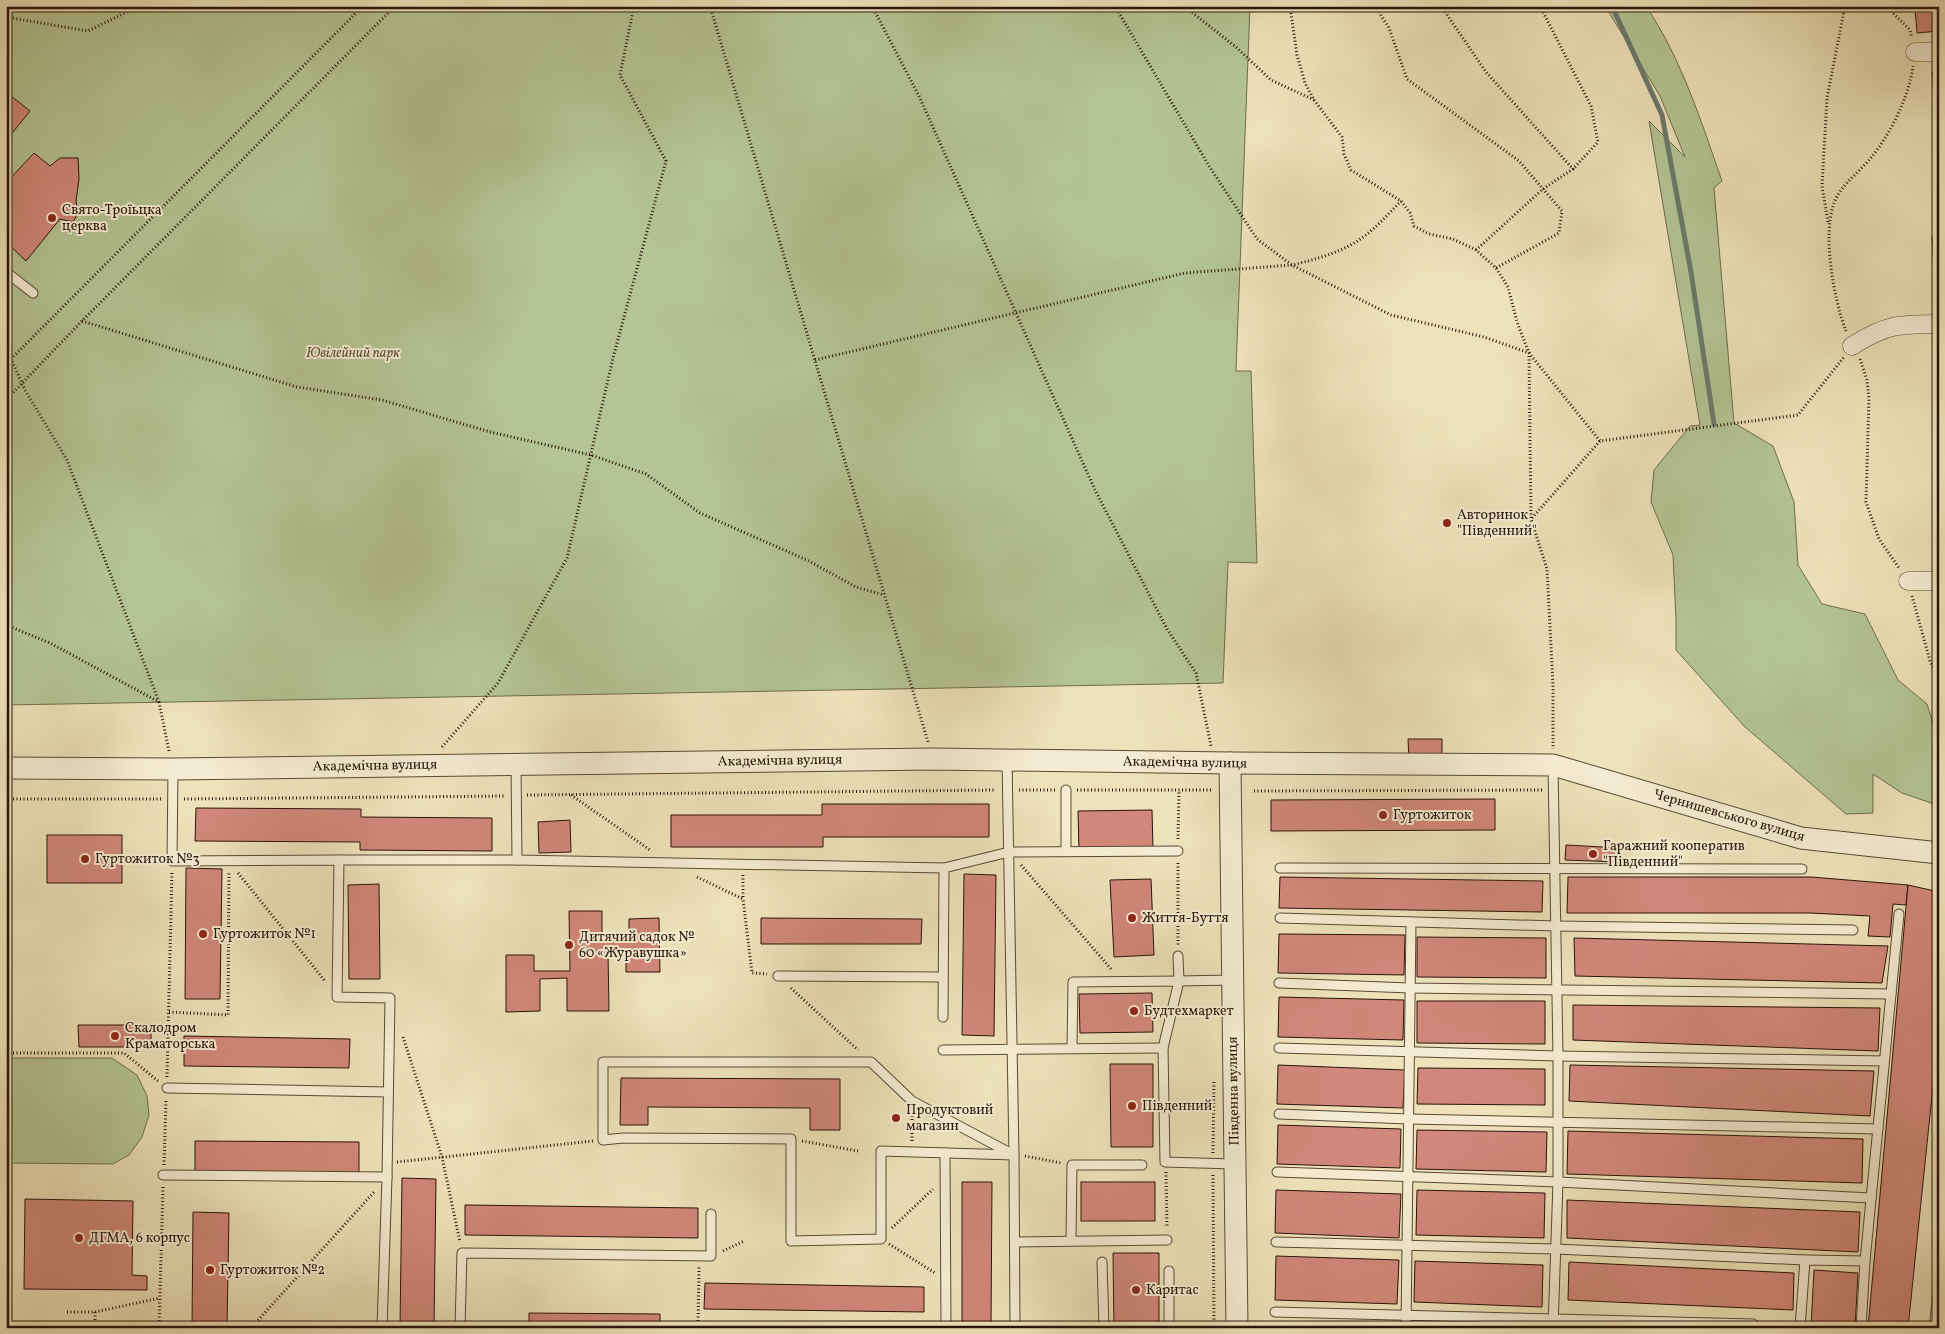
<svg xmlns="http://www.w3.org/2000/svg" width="1945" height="1334" font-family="Vollkorn,serif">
  <rect width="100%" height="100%" fill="#eee2ba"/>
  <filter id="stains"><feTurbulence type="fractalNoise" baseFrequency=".004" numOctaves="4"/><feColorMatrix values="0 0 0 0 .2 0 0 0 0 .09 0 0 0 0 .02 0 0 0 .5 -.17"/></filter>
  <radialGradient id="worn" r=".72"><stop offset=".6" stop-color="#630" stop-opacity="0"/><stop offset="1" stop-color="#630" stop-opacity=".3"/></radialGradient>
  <g fill="#b4c494" stroke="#6e6c4e">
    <path d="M6 6H1250L1236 371H1251L1257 563 1228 562 1223 683 6 705Z"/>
    <path d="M1605 6H1646C1682 60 1701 121 1722 181L1714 188 1734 423 1773 446 1794 502 1798 565 1822 604 1865 614 1898 680 1927 704 1939 742V795L1937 805 1902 793 1873 774V813L1846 814 1744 726 1676 650V620L1673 555 1651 502 1654 470 1690 426 1700 425 1649 121 1685 157 1660 96Z"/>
    <path d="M6 1058H112L137 1075 147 1096 149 1115 142 1137 129 1155 113 1164 6 1163Z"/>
  </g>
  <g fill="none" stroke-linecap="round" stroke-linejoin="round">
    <path stroke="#6c796e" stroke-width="5" d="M1612 6 1662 115 1691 272 1714 424"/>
  </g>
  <g fill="#d18779" stroke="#281409">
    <path d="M1939 6V31L1917 33 1915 8Z"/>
    <path d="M1939 71V95L1934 96 1932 72Z"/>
    <path d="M6 92 30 111 9 137 6 135Z"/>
    <path d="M34 153 50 166 60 158H78L79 179 76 201 78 213 73 222 60 219 26 261 6 242V183Z"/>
    <path d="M1932 237H1939V275H1934Z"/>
    <path d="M1408 739H1442V761H1409Z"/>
    <path d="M1495 799V830L1271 831V800Z"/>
    <path d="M822 804H989V837H823V847H671V815H822Z"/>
    <path d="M196 808 361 809V817L492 818V851L360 850V842L195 841Z"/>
    <path d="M1152 810 1153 849 1079 850 1078 811Z"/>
    <path d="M570 820 571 852 539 853 538 822Z"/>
    <rect x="47" y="835" width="75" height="48"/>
    <path d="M1566 845 1621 848 1620 862 1565 860Z"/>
    <path d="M186 868 222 869 220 999H185Z"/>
    <path d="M964 874 996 875 994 1036 962 1035Z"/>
    <path d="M1280 877 1543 881 1542 912 1279 908Z"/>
    <path d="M1568 877H1811L1908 885 1906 905 1893 904 1890 937 1868 936 1870 916 1810 913H1567Z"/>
    <path d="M1151 879 1154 955 1114 957 1110 880Z"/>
    <path d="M379 884 380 979H349L348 885Z"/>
    <path d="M1908 885 1939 892V1028L1908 1328H1868Z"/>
    <path d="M569 911H602V940H629V919L659 918 660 972H626V951L608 952 609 1011H567V978L540 979V1011L506 1012V955H534V971H570Z"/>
    <path d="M761 918 922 919 921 944H761Z"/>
    <path d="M1279 934 1405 935 1404 975 1278 973Z"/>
    <path d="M1417 937 1546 938V978L1417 977Z"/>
    <path d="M1574 938 1888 946 1882 983 1575 976Z"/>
    <path d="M1152 993 1153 1032 1080 1033 1079 994Z"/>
    <path d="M1279 997 1404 1000 1403 1040 1278 1037Z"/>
    <path d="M1417 1001H1545V1044L1417 1043Z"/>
    <path d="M1573 1005 1880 1008 1878 1051 1573 1040Z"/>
    <path d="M78 1025H151V1047H79Z"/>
    <path d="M184 1036 350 1039 349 1068 184 1066Z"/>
    <path d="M1110 1064H1153V1147H1111Z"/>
    <path d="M1278 1065 1405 1070 1403 1108 1277 1104Z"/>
    <path d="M1570 1065 1874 1071 1870 1116 1569 1101Z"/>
    <path d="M1418 1068 1545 1069V1105L1417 1104Z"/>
    <path d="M621 1078 840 1079V1130H810V1108L648 1107V1125H620Z"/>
    <path d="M1278 1125 1401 1129 1400 1168 1277 1164Z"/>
    <path d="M1417 1130 1547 1132 1546 1172 1416 1169Z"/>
    <path d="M1568 1131 1863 1139 1862 1183 1567 1174Z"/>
    <path d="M195 1141 359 1142V1175L195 1174Z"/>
    <path d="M402 1178 436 1179 434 1328H400Z"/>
    <path d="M962 1182H992L991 1328H962Z"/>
    <rect x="1081" y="1182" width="74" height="39"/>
    <path d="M1276 1190 1401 1194 1399 1238 1275 1233Z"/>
    <path d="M1417 1190 1545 1193 1544 1238 1416 1235Z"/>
    <path d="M25 1199 133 1201 132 1275 147 1276V1290L24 1289Z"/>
    <path d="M1567 1200 1860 1212 1858 1252 1567 1238Z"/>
    <path d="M465 1205 698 1208V1238L465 1235Z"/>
    <path d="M193 1212 229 1213 227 1328H192Z"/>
    <path d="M1113 1253H1159V1328H1114Z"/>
    <path d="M1276 1256 1399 1260 1397 1304 1275 1300Z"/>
    <path d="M1415 1261 1543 1265 1542 1307 1414 1302Z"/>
    <path d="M1569 1262 1794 1273 1793 1310 1568 1300Z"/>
    <path d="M1814 1270 1858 1273 1855 1328H1811Z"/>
    <path d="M705 1283 924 1287V1312L704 1309Z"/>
    <path d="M529 1313 660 1314V1328H529Z"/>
    <path d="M1274 1323 1392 1328H1274Z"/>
  </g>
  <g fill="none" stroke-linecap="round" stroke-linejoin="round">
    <defs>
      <g id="service">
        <path d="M6 272 33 293"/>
        <path d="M1007 760 1014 1155 1015 1328"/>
        <path d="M516 765 517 860"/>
        <path d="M173 769 172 861 339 860 337 997 390 998 387 1177"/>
        <path d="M1066 790V851"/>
        <path d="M339 860H517L944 868"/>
        <path d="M1280 868 1802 869"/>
        <path d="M1280 918 1556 926 1853 930"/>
        <path d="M1178 956 1179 981 1233 980"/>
        <path d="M778 976 943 977"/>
        <path d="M1279 983 1410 988 1891 994 1899 914"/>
        <path d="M943 1017 944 868 1009 852 1178 851"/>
        <path d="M1072 1048 1073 982 1179 981 1163 1048 1165 1162 1234 1164"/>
        <path d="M1279 1048 1558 1056 1884 1061"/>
        <path d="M943 1050 1163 1048"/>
        <path d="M603 1062H871L912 1101 1014 1155 881 1151V1239L791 1241V1139L623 1138 603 1140Z"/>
        <path d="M167 1088 388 1092"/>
        <path d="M1279 1114 1409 1119 1878 1129"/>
        <path d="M945 1153 946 1328"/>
        <path d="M1277 1172 1558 1182 1871 1198"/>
        <path d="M163 1175 387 1177 382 1328"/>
        <path d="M1071 1240 1072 1165H1142"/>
        <path d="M1015 1242 1167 1240"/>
        <path d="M1276 1242 1555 1249 1805 1260"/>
        <path d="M1102 1262 1104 1328"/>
        <path d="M1169 1271V1328"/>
        <path d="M1275 1312 1753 1324"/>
        <path d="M460 1328 462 1253 711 1256V1214"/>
        <path d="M1406 1328 1411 922"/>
        <path d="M1553 1328 1558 1182V1056L1553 766"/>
        <path d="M1800 1328 1805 1260 1865 1261"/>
        <path d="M1861 1328 1865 1261 1891 994"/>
        <path d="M1934 1328 1939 1286"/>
      </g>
      <g id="minor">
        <path d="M1915 52H1939"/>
        <path d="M1852 346C1886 324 1900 324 1939 324"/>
        <path d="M1908 581H1939"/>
      </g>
      <g id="tertiary">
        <path d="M1230 763 1237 1328"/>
        <path d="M6 768 173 769 933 759 1230 763 1553 765 1801 838 1939 853"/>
      </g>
    </defs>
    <use href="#service" stroke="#5a4835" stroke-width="11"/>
    <use href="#minor" stroke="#5a4835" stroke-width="19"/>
    <use href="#tertiary" stroke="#5a4835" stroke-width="23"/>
    <g stroke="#281409" stroke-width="3" stroke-dasharray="1 2.5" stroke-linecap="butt">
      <path d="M710 6 928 742"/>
      <path d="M872 6 919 96 1095 490 1167 629 1196 673 1211 746"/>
      <path d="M1115 6 1209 166 1257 239 1292 265 1391 315 1484 337 1529 353 1600 441"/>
      <path d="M1184 6 1236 47 1271 80 1314 100"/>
      <path d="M1290 6 1297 55 1305 83 1314 100 1342 137 1344 154 1351 170 1401 201 1410 213 1414 226 1429 234 1453 239 1476 250 1496 268 1508 287 1517 322 1529 353 1531 519 1547 569 1553 685V749"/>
      <path d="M1375 6 1389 28 1407 79 1519 161 1562 211 1559 233 1496 268"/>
      <path d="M1441 6 1486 72 1573 169 1543 189 1476 250"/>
      <path d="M1540 6 1591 106 1598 142 1573 169"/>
      <path d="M1886 6 1910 30 1912 38"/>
      <path d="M6 17 88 31 139 6"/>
      <path d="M1828 222 1822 186 1827 98 1845 6"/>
      <path d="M82 321 297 387 382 400 490 432 591 455 646 474 700 513 809 561 856 587 884 595"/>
      <path d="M1846 331C1834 300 1822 235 1834 203 1840 186 1858 173 1870 159 1890 135 1909 97 1913 66"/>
      <path d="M6 353 11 359 25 390 67 460 159 702"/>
      <path d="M1860 359 1867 380 1869 398 1866 502 1879 539 1899 568"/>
      <path d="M815 360 1185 273 1292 265C1317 259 1347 251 1367 234 1379 225 1390 212 1401 201"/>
      <path d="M6 364 363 6"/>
      <path d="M6 400 82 321 395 6"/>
      <path d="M1532 518 1600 441 1798 415 1844 357"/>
      <path d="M1912 596 1930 661 1939 682"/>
      <path d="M6 625 50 643 159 702 169 751"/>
      <path d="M442 747 498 683 567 558 613 358 666 161 620 75 634 6"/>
      <path d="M1019 790H1056"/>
      <path d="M1077 790H1213"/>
      <path d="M1254 791 1543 790"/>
      <path d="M527 795 996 790"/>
      <path d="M571 795 650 850"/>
      <path d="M6 799H161"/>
      <path d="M184 799 506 796"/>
      <path d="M1178 839 1179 790"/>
      <path d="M1178 863V947"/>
      <path d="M1021 865 1112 970"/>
      <path d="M238 873 325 981"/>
      <path d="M743 875V899"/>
      <path d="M697 877 743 899 752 973 767 974"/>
      <path d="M791 988 858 1050"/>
      <path d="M169 1012 228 1015 229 871"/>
      <path d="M403 1037 442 1157 460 1242"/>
      <path d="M6 1053H124L158 1081"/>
      <path d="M167 1077 172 871"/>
      <path d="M802 1141 858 1151"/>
      <path d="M912 1141V1115"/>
      <path d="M1213 1153 1214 1080"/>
      <path d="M1025 1156 1061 1163"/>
      <path d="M397 1162 593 1141"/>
      <path d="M164 1165 166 1099"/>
      <path d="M1166 1172 1167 1228"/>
      <path d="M1213 1175 1214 1328"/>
      <path d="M892 1228 933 1189"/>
      <path d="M889 1244 935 1273"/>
      <path d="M723 1251 744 1241"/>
      <path d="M67 1312H95V1328"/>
      <path d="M95 1312 160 1298"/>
      <path d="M1763 1324 1789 1325"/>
      <path d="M159 1328 163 1186"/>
      <path d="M251 1328 375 1191"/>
      <path d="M698 1328 699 1266"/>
    </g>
    <use href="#service" stroke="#f4ecd2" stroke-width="9"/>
    <use href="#minor" stroke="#f4ecd2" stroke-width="18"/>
    <use href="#tertiary" stroke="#f4ecd2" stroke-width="21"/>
  </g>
  <g fill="#8f2418" stroke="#f4ecd2" stroke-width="2">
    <circle cx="52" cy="218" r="5"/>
    <circle cx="1447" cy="523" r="5"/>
    <circle cx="1383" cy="815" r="5"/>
    <circle cx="1593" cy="854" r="5"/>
    <circle cx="85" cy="859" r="5"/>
    <circle cx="1132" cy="918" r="5"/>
    <circle cx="203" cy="934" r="5"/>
    <circle cx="569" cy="945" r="5"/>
    <circle cx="1134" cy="1011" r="5"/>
    <circle cx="115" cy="1036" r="5"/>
    <circle cx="1132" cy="1106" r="5"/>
    <circle cx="896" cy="1118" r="5"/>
    <circle cx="79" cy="1238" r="5"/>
    <circle cx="210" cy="1270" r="5"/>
    <circle cx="1136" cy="1290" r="5"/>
  </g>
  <g text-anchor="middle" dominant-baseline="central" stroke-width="4" stroke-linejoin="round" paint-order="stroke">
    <g font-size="14" fill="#281409" stroke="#f4ecd2" text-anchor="start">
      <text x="62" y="210">Свято-Троїьцка<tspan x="62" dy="16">церква</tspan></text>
      <text x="1457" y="515">Авторинок<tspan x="1457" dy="16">"Південний"</tspan></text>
      <text x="1393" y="815">Гуртожиток</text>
      <text x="1603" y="846">Гаражний кооператив<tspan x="1603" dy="16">"Південний"</tspan></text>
      <text x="95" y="859">Гуртожиток №3</text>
      <text x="1142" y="918">Життя-Буття</text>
      <text x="213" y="934">Гуртожиток №1</text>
      <text x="579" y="937">Дитячий садок №<tspan x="579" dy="16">60 «Журавушка»</tspan></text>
      <text x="1144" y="1011">Будтехмаркет</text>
      <text x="125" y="1028">Скалодром<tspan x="125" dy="16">Краматорська</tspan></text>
      <text x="1142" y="1106">Південний</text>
      <text x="906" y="1110">Продуктовий<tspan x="906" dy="16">магазин</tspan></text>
      <text x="89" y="1238">ДГМА, 6 корпус</text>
      <text x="220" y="1270">Гуртожиток №2</text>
      <text x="1146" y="1290">Каритас</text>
    </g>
    <g font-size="14" font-style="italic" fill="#59523a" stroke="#f4ecd2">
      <text x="353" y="353">Ювілейний парк</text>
    </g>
    <g font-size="14" fill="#281409" stroke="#f4ecd2">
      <text transform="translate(780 761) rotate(-1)">Академічна вулиця</text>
      <text transform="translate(1185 763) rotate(1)">Академічна вулиця</text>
      <text transform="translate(375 766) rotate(-1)">Академічна вулиця</text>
      <text transform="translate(1729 816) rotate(16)">Чернишевського вулиця</text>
      <text transform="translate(1234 1091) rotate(-91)">Південна вулиця</text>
    </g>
  </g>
  <rect width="1945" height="1334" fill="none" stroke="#eee2ba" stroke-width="25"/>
  <rect x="8" y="8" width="1930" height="1319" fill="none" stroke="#281409" stroke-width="2.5"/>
  <rect x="12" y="12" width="1920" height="1309" fill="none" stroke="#281409"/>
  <rect width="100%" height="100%" filter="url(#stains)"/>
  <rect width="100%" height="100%" fill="url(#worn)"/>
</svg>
